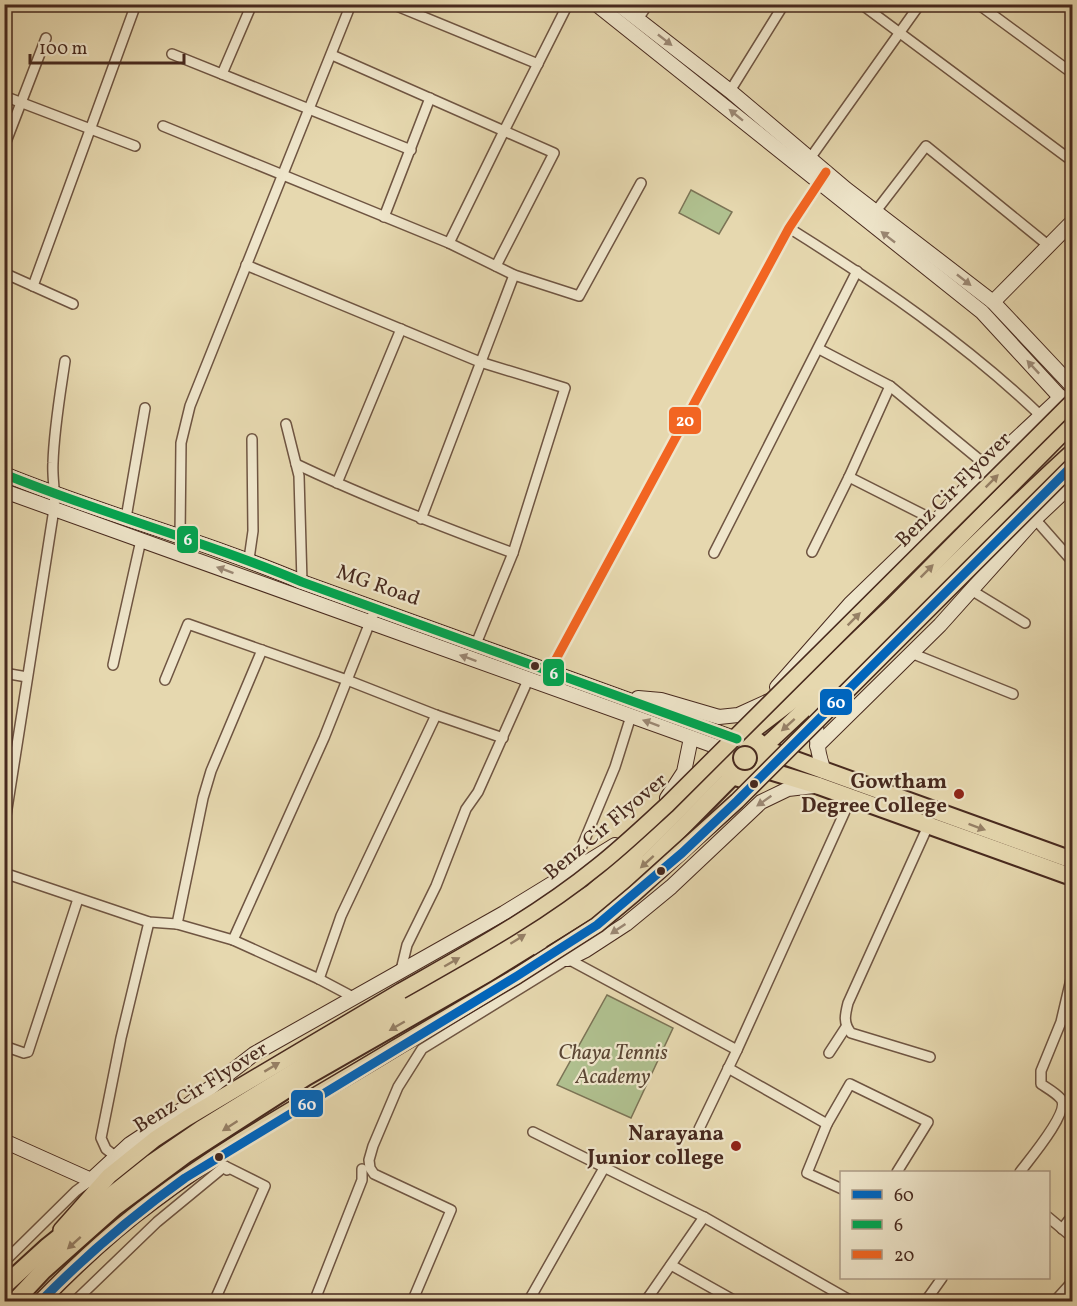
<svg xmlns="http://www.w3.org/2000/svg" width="1077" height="1306" font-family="Vollkorn,serif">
  <rect width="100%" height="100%" fill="#e6d8af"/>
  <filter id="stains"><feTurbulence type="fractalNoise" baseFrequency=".00333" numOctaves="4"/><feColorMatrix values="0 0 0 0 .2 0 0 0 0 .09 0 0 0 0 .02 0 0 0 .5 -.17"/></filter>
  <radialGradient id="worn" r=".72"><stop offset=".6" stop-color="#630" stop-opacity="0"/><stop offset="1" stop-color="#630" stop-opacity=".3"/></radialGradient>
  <g fill="#b0c08f" stroke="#7c7456" stroke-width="1.5">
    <path d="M691 190 732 212 719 234 679 213Z"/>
    <path d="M607 995 673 1028 631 1118 557 1085Z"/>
  </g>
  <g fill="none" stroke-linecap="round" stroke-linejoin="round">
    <defs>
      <g id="street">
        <path d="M392 4 538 64"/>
        <path d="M861 4 1072 161"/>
        <path d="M978 4 1072 73"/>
        <path d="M638 19 648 4"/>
        <path d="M172 54 411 150"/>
        <path d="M332 55 554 153 496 266"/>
        <path d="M222 74 252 4"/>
        <path d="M730 91 784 4"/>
        <path d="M4 96 135 146"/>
        <path d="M163 126 449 243 514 275 579 296 641 183"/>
        <path d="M4 147 46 38"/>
        <path d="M811 157 920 4"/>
        <path d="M876 211 926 146 1049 246"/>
        <path d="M384 217 430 98"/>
        <path d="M789 228C877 283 966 344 1041 416"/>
        <path d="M449 243 504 131 568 4"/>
        <path d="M246 265 480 362 565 388 513 553 476 644"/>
        <path d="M4 273 73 304"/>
        <path d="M33 286 136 4"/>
        <path d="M819 349 890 386 987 466"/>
        <path d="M286 424 299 476 302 582"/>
        <path d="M296 464C367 498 440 526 513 553"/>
        <path d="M849 477 936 521"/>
        <path d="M337 483 401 329"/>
        <path d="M126 518 145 408"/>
        <path d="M421 519 514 275"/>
        <path d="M1035 519 1072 561"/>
        <path d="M180 537 181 443 190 406 351 4"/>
        <path d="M812 552 849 477 890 386"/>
        <path d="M714 553 857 271"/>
        <path d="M249 559 253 531 252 439"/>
        <path d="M971 590 1025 623"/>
        <path d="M911 653 1013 694"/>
        <path d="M113 665 141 540"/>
        <path d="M549 672 789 228 823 178"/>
        <path d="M4 673 27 677"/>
        <path d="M165 680 188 624 347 680 436 715 503 738"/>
        <path d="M928 826 848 1003C845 1015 843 1023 851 1033L930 1057"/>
        <path d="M4 828 54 509C56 494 52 479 53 463 54 429 60 395 65 361"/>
        <path d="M583 866 580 851 615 767 631 716"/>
        <path d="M4 873 149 922 177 924 233 940 319 979 353 997"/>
        <path d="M177 924 203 798 211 771 262 650"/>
        <path d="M233 940 324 738 376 607"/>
        <path d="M401 970 407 945 436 886 466 809 478 792 528 680"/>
        <path d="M319 979 341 916 436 715"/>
        <path d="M4 1046 24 1053 28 1052 78 899"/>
        <path d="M829 1053 846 1027"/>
        <path d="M728 1068 827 1124"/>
        <path d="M699 1129 737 1050"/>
        <path d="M533 1132 704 1217 853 1302"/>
        <path d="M115 1156 106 1149 101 1138 121 1038 149 922"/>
        <path d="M1020 1172C1029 1160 1070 1112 1061 1099 1056 1093 1047 1088 1041 1084V1071L1061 1022 1072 975"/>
        <path d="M842 1189 807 1173 827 1124 850 1084 928 1122 897 1172"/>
        <path d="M1048 1217 1072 1237"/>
        <path d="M1062 1229 1072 1216"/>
        <path d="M4 1262 76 1191 91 1180"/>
        <path d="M671 1265 737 1302"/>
        <path d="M74 1302 157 1222 225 1166"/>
        <path d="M214 1302 265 1186 225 1166 227 1170"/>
        <path d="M314 1302 362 1180V1169"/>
        <path d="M412 1302 451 1210 374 1174 370 1168 369 1160 373 1146 398 1087 422 1049 568 959 737 1050 851 798"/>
        <path d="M528 1302 604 1168"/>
        <path d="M645 1302 704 1217"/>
        <path d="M925 1302 942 1278"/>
        <path d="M1054 1302 1072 1282"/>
      </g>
      <g id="secondary">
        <path d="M596 4 982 312 1072 410"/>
        <path d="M618 4 730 91 846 189 993 302 1072 386"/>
        <path d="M993 302 1072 222"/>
        <path d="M4 474C102 514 205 541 302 582L737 739"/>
        <path d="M4 491 726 750"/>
        <path d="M777 687 850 604 936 521 987 466 1061 397"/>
        <path d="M638 698 661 700 719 717 738 715 771 700"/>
        <path d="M816 700C816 725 815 748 824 771"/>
        <path d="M817 746 940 625 1035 519 1072 484"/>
        <path d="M667 798 684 772 691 738"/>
        <path d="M541 952 560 959H568L586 950 626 924 671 887 761 802 788 789 814 786"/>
        <path d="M4 1141 91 1180 130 1144 183 1109 254 1054 504 913 615 845"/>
      </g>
      <g id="primary">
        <path d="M745 737 795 699 892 606 1072 424"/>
        <path d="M764 747C869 651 967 548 1072 452"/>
        <path d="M61 1230 109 1176 155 1139 187 1118 401 991"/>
        <path d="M40 1302C75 1266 112 1231 153 1201 229 1143 315 1097 397 1047"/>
      </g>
      <g id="highway">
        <circle cx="745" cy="758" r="21"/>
        <path d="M765 749 1072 860"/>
        <path d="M763 769 819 786 1072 877"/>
        <path d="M4 1286 48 1246 153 1162 201 1129 385 1016 485 960 593 892 631 857 724 763"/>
        <path d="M14 1302 43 1271 115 1207 185 1155 306 1077 488 973 593 908 648 862 733 776"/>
      </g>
    </defs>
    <use href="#street" stroke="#6f5542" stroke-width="12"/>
    <use href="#secondary" stroke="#47291e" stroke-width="16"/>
    <use href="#primary" stroke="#47291e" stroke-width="18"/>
    <use href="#highway" stroke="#47291e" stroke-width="20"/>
    <use href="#street" stroke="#efe6cb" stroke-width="9"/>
    <use href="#secondary" stroke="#efe6cb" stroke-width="14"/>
    <use href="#primary" stroke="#e6d8af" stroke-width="15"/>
    <use href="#highway" stroke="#e6d8af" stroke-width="16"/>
    <defs>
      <g id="primary-bridge">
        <path d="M401 991C468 953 538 915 598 866 622 847 644 826 667 805L1072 402"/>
        <path d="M397 1047 517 976 597 925 634 894 737 801 1072 466"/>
      </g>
    </defs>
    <use href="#primary-bridge" stroke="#47291e" stroke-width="18" stroke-linecap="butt"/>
    <use href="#primary-bridge" stroke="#e6d8af" stroke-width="15"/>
    <defs>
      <path id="bus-1" d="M40 1302C85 1256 133 1215 185 1178L517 976 597 925 682 853 737 801 1072 466"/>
      <path id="bus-2" d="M4 474C102 514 205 541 302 582L737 739"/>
      <path id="bus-3" d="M549 672 789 228 826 172"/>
    </defs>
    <use href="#bus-1" stroke="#efe6cb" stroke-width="14"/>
    <use href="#bus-2" stroke="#efe6cb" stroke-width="14"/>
    <use href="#bus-3" stroke="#efe6cb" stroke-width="14"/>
    <use href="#bus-1" stroke="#0065bd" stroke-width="9"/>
    <use href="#bus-2" stroke="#00a651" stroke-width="9"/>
    <use href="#bus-3" stroke="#f26522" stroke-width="9"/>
  </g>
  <defs><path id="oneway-solid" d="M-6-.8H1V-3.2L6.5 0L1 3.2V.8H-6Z" transform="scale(1.5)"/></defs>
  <g fill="#9b8874">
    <use href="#oneway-solid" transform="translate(665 40) rotate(38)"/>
    <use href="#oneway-solid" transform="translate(736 115) rotate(-141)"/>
    <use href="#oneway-solid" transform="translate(888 237) rotate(-142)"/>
    <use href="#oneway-solid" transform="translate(964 280) rotate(38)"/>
    <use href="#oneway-solid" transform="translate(1033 367) rotate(-133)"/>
    <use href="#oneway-solid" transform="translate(225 570) rotate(-160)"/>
    <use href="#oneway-solid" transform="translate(468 658) rotate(-160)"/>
    <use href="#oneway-solid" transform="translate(651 723) rotate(-160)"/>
    <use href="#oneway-solid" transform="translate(764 801) rotate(145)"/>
    <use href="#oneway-solid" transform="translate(618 929) rotate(146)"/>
  </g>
  <g fill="#968066">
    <use href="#oneway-solid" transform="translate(992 481) rotate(-45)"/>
    <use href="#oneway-solid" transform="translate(927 571) rotate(-45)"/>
    <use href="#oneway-solid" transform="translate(854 619) rotate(-45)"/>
    <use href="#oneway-solid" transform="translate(788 725) rotate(138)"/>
    <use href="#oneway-solid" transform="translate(977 827) rotate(20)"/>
    <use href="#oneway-solid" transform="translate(647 862) rotate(138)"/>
    <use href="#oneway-solid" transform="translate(518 939) rotate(-32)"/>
    <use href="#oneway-solid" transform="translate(452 962) rotate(-30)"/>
    <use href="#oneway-solid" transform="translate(397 1026) rotate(150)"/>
    <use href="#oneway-solid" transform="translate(272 1067) rotate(-31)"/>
    <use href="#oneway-solid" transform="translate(230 1126) rotate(147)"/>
    <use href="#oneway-solid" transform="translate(74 1243) rotate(138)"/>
  </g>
  <g fill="#47291e" stroke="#efe6cb" stroke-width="2">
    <circle cx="535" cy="666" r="5"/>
    <circle cx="754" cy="784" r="5"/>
    <circle cx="661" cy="871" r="5"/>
    <circle cx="219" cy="1157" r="5"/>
  </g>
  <g fill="#8f2418" stroke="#efe6cb" stroke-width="2">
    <circle cx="959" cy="794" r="6"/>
    <circle cx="736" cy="1146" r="6"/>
  </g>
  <g text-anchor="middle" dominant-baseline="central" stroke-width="4.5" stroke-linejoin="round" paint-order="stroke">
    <g font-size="21" fill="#47291e" stroke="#efe6cb">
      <text transform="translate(954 490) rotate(-45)">Benz Cir Flyover</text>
      <text transform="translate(378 586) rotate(19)">MG Road</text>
      <text transform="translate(606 827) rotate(-40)">Benz Cir Flyover</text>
      <text transform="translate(201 1088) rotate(-32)">Benz Cir Flyover</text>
    </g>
    <g font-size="21" font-weight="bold" fill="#47291e" stroke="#efe6cb" text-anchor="end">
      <text x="947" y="782">Gowtham<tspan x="947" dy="24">Degree College</tspan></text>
      <text x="724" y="1134">Narayana<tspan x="724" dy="24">Junior college</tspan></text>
    </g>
    <g font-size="21" font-style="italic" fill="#5c4735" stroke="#efe6cb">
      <text x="613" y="1053">Chaya Tennis<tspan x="613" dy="24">Academy</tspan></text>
    </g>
  </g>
  <g stroke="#efe6cb" stroke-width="2">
    <rect x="668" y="406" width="34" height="29" rx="6" fill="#f26522"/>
    <rect x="176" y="525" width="23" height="29" rx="6" fill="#00a651"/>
    <rect x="542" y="658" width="23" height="29" rx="6" fill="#00a651"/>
    <rect x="819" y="688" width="34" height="28" rx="6" fill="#0065bd"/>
    <rect x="290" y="1089" width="34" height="29" rx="6" fill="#0065bd"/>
  </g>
  <g font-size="16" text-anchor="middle" font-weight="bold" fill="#fff">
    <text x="685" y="426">20</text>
    <text x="188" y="545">6</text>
    <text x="554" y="679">6</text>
    <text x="836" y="708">60</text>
    <text x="307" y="1110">60</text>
  </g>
  <rect width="1077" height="1306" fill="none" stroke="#e6d8af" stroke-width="24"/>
  <rect x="6" y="6" width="1065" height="1294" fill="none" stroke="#47291e" stroke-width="3"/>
  <rect x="12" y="12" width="1053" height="1282" fill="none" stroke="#47291e" stroke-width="1.5"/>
  <rect x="840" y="1171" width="210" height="108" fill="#efe6cb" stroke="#ac9a86" stroke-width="1.5"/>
  <rect x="852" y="1190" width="30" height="9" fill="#0065bd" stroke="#ac9a86" stroke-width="1.5"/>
  <text x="894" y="1201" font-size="18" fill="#47291e">60</text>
  <rect x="852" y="1220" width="30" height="9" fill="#00a651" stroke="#ac9a86" stroke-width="1.5"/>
  <text x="894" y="1231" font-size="18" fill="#47291e">6</text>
  <rect x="852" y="1250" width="30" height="9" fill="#f26522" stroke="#ac9a86" stroke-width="1.5"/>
  <text x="894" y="1261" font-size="18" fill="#47291e">20</text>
  <path d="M30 54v9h154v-9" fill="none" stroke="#47291e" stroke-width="3"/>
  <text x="39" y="54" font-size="18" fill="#47291e" stroke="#efe6cb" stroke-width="4.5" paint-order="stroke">100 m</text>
  <rect width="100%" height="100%" filter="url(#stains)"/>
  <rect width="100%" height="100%" fill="url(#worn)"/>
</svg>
